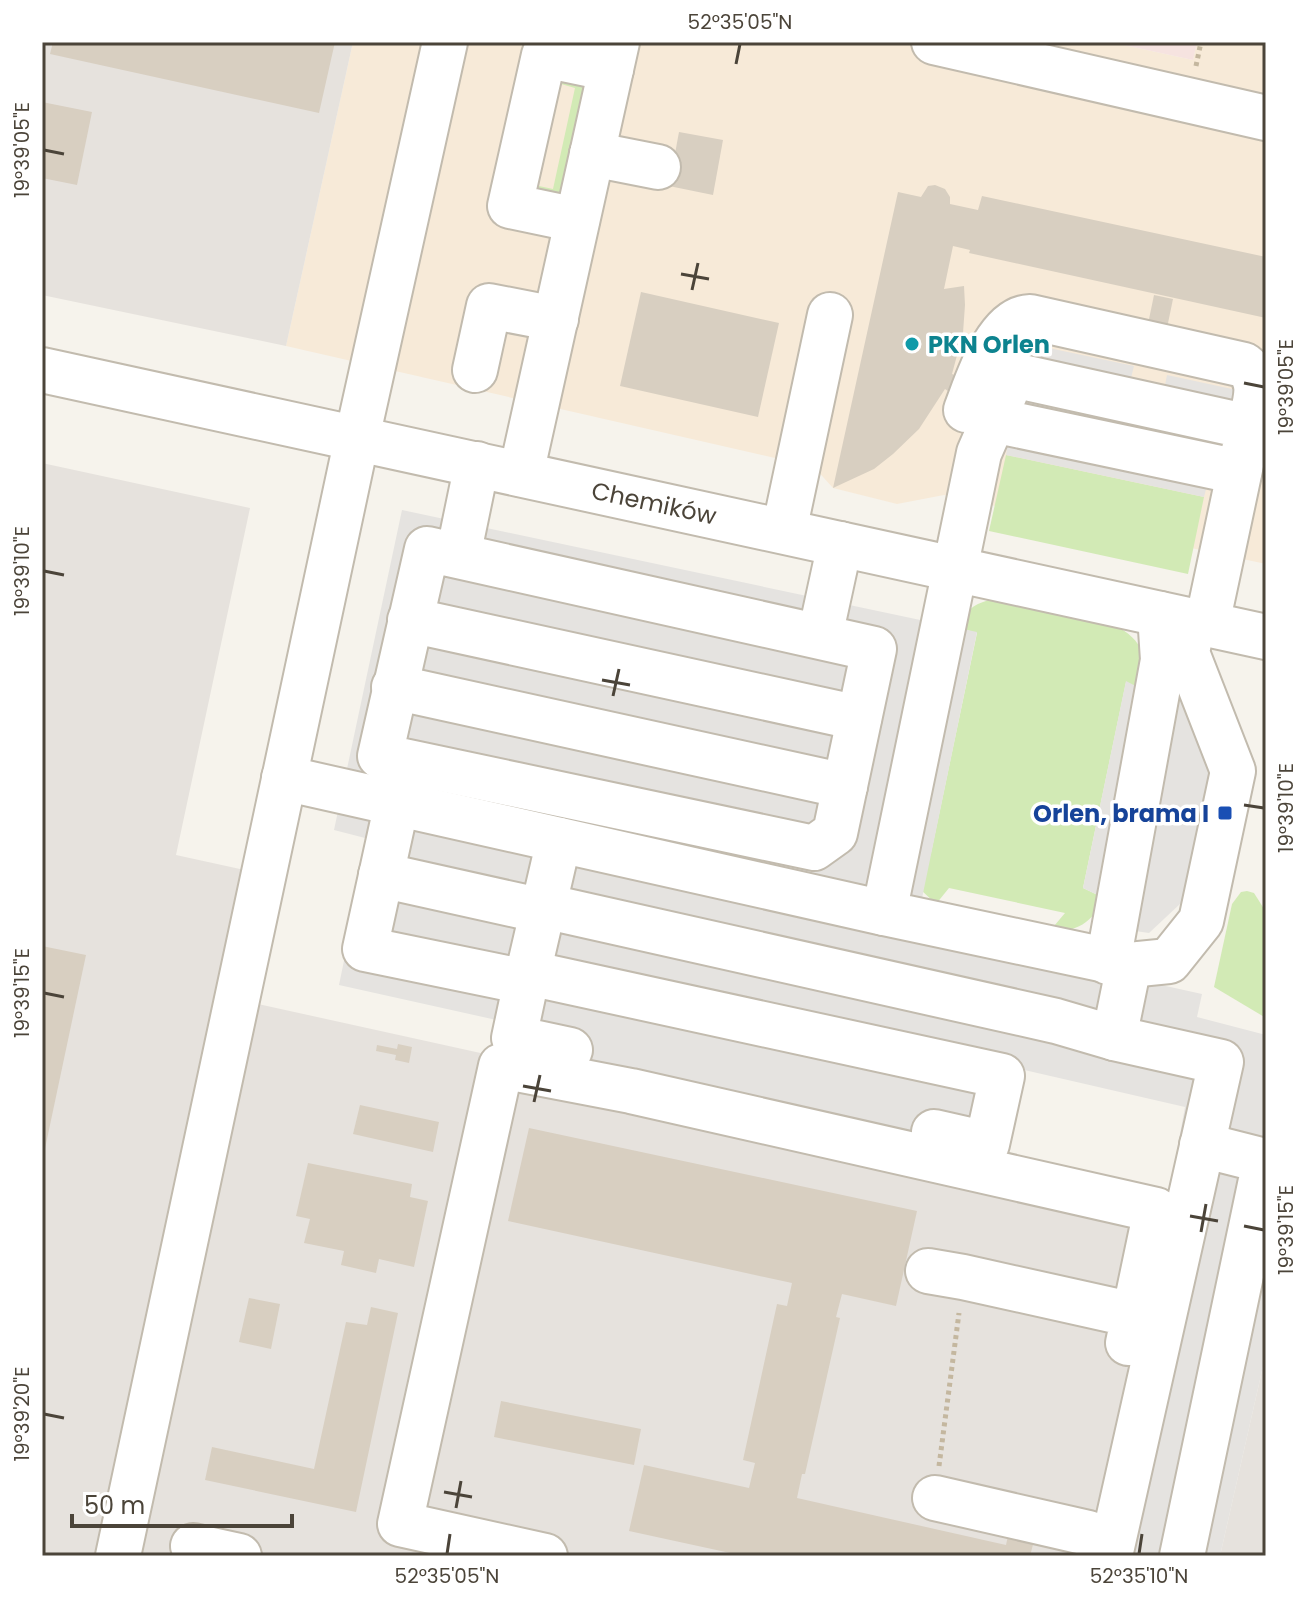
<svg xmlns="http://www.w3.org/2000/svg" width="1308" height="1598" font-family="Poppins,sans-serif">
  <rect width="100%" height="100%" fill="#f6f3ec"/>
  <path fill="#f7ead8" d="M353 42H1110L1193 60 1197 42H1266V564L944 495 897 504 833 488 814 467 286 346Z"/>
  <g fill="#e6e2dd">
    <path d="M42 42H353L286 346 42 295Z"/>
    <path d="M42 463 250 508 176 855 285 879 258 1004 1167 1204 1091 1556H42Z"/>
    <path d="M1266 1353V1556H1220Z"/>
  </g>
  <path fill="#f6e3e0" d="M1110 42H1197L1193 60Z"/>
  <g fill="#d2eab5">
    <path d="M563 80 589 83 564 201 538 190 539 186 553 189 575 88 561 84Z"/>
    <path d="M1006 455 1204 497 1188 574 989 531Z"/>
    <path d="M989 600 1112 624C1148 642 1143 656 1147 692L1126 682 1083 888 1104 898C1092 923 1077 932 1049 932L1065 913 949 888 936 904 920 889 931 853 977 633 960 628C965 611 972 605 989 600Z"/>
    <path d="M1247 891 1254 893 1266 912V1018L1214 987 1232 904 1241 892Z"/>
  </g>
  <g fill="#e5e3e0">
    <path d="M1030 344 1134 366 1129 386 1026 364Z"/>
    <path d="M1167 375 1246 392 1241 412 1163 395Z"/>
    <path d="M1019 391 1217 433 1214 453 1015 410Z"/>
    <path d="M1009 437 1209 478 1204 497 1006 455Z"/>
    <path d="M402 510 977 632 920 908 1098 971 1202 994 1197 1017 1266 1035V1353L1220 1556H1091L1167 1204 1185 1107 1020 1069 1000 1163 496 1050 501 1021 339 985 369 839 334 830Z"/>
    <path d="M1126 681 1147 692 1104 898 1083 888Z"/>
    <path d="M1167 685 1187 689 1212 761 1181 903 1149 933 1121 929Z"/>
  </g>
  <g fill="#d8cfc1">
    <path d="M53 42H335L319 113 50 54Z"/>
    <path d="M42 102 92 112 77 185 42 178Z"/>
    <path d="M679 132 723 140 713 195 669 186Z"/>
    <path d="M935 185 945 189 950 197V204L978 210 982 196 1266 257V318L969 253 970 250 953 246 944 289 964 286 965 305 963 333 952 374 957 376 951 393 945 389 919 429 893 454 874 469 833 488 898 192 921 197 928 186Z"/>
    <path d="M641 292 779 323 758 417 620 386Z"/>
    <path d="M1154 295 1173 299 1167 328 1148 324Z"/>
    <path d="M42 946 86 955 43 1158H42Z"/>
    <path d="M398 1044 412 1047 409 1063 395 1060 396 1055 376 1051 377 1045 397 1049Z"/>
    <path d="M360 1105 439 1122 433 1152 353 1134Z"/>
    <path d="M529 1128 917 1211 896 1306 842 1294 836 1317 840 1318 805 1474H802L797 1498 1006 1545 1009 1531 1035 1537 1030 1556H744L629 1531 644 1465 749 1488 755 1463 743 1460 777 1304 787 1306 792 1283 508 1221Z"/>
    <path d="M308 1163 412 1184 410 1197 428 1201 414 1267 379 1259 376 1273 341 1265 344 1251 304 1243 310 1219 296 1216Z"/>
    <path d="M249 1298 280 1304 271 1349 239 1342Z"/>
    <path d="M371 1307 398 1313 356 1512 205 1480 212 1447 314 1469 346 1322 367 1325Z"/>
    <path d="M501 1401 641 1429 634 1465 494 1437Z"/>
  </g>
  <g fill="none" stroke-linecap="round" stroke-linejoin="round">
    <defs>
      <g id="minor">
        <path d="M934 42 1266 118"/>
        <path d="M592 154 658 167"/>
        <path d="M577 220 510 206 544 55 611 69"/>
        <path d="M42 370 1266 637"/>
        <path d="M475 370 489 306 556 319"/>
        <path d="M966 410C977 382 996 318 1030 317L1244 365C1265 381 1254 405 1249 427"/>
        <path d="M993 420 1239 472"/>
        <path d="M521 474 617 42"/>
        <path d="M784 531 830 315"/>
        <path d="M458 556 874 649 835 833 814 848 380 756 427 549 458 556 477 464"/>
        <path d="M410 620 859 718"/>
        <path d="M1193 621 1187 653 1233 771 1201 921 1169 961 1129 965 884 913 979 453 1013 375 1249 427 1207 624"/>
        <path d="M820 636 840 544"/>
        <path d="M394 687 845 786"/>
        <path d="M284 778 884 913"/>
        <path d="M397 803 365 949 526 982 559 840"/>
        <path d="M381 875 543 911"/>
        <path d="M544 906 1056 1021 1114 1038 1221 1062 1110 1556"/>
        <path d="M1108 962 1163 660 1160 614"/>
        <path d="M529 973 1002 1076 987 1144 934 1132"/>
        <path d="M526 982 514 1038 570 1050"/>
        <path d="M1114 1038 1129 965"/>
        <path d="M928 1271 963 1277 1134 1315 1128 1343"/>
        <path d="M935 1498 1088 1533"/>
        <path d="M193 1546 239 1556"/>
        <path d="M118 1556 357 438 445 42"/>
        <path d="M545 1556 400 1524 501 1066 631 1091 1156 1210 1134 1315"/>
        <path d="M1182 1556 1265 1161 1202 1145"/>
      </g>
    </defs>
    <use href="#minor" stroke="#c2bbae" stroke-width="48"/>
    <g stroke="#c4b79f" stroke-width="5" stroke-dasharray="4 4" stroke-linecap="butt">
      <path d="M1196 66 1201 42"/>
      <path d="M939 1466 959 1313"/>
    </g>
    <use href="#minor" stroke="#fff" stroke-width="44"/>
  </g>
  <path fill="none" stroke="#4b4439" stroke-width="3" d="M736 64 740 44M44 150 64 154M681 274 709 279M692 290 698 263M1244 383 1264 387M44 571 64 575M602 680 630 685M613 696 619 669M1244 805 1264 808M44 993 64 997M523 1086 551 1091M534 1102 540 1075M1190 1216 1218 1221M1244 1226 1264 1230M1201 1232 1206 1204M44 1414 64 1418M444 1492 472 1497M456 1508 461 1481M447 1554 450 1534M1139 1554 1142 1534"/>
  <circle fill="#0f9aa8" stroke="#fff" stroke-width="3" cx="912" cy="344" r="8"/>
  <rect fill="#1a4fb4" stroke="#fff" stroke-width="3" x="1217" y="805" width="16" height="16" rx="4"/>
  <g text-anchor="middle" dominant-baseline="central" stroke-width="7" stroke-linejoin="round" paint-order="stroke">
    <g font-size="24" font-weight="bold" fill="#0d838f" stroke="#fff" text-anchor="start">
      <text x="928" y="344">PKN Orlen</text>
    </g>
    <g font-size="24" fill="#4b4439" stroke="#fff">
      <text transform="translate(654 503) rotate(12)">Chemików</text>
    </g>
    <g font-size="24" font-weight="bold" fill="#164399" stroke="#fff" text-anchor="end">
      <text x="1209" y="813">Orlen, brama I</text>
    </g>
  </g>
  <rect width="1308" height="1598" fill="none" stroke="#ffffff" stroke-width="88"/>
  <path d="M72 1514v12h220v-12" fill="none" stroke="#4b4439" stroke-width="4"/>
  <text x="84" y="1514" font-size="24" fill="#4b4439" stroke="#ffffff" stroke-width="6" paint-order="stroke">50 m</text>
  <rect x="44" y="44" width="1220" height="1510" fill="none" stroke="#4b4439" stroke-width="3"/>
  <g font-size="20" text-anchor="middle" fill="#4b4439">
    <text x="740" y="29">52°35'05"N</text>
    <text transform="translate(22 150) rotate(-90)" y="7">19°39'05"E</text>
    <text transform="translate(1286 387) rotate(-90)" y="7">19°39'05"E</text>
    <text transform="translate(22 571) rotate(-90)" y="7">19°39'10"E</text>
    <text transform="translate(1286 808) rotate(-90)" y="7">19°39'10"E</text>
    <text transform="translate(22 993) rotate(-90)" y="7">19°39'15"E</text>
    <text transform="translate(1286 1230) rotate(-90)" y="7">19°39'15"E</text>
    <text transform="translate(22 1414) rotate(-90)" y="7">19°39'20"E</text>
    <text x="447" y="1583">52°35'05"N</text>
    <text x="1139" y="1583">52°35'10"N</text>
  </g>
</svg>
